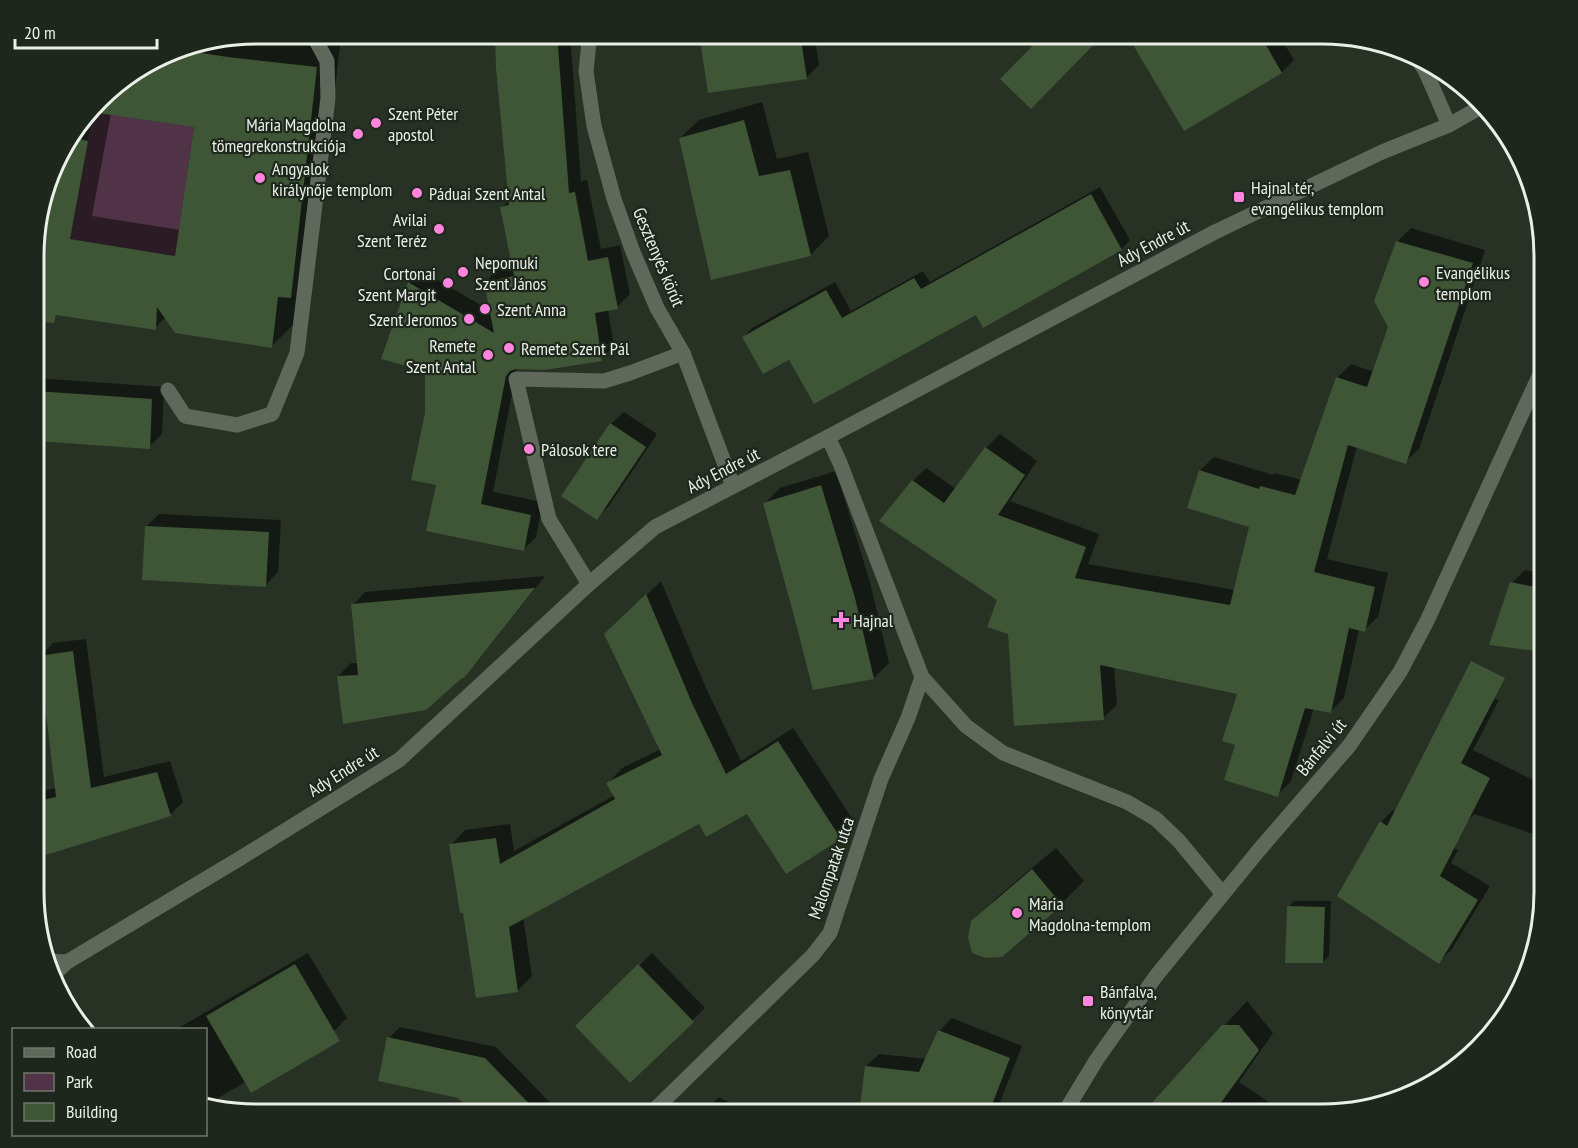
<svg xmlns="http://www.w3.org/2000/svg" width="1578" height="1148" font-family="'PT Sans Narrow',sans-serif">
  <rect width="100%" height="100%" fill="#273124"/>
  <g fill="#503347">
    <path d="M1423 59 1458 79 1467 90 1455 92 1427 67Z"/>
    <path d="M93 112 194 127 175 256 70 239Z"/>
  </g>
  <g fill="#0007" fill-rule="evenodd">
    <path d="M496 33H570L581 181 587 180 601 249 620 245 630 294 617 307 608 309 614 347 601 359 517 368 493 492 543 502 536 537 523 550 438 483 426 413 427 370 409 283 422 271 491 311 485 282 498 270 514 266 502 207 510 199Z"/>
    <path d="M701 33H814L819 65 806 78Z"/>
    <path d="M1128 33H1278L1294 60 1282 72 1185 129Z"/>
    <path d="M249 34 340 45 314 274 295 323 272 346 166 317 155 328 35 310V227L56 157 109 88 171 50ZM111 113 196 126 180 230 92 216Z"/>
    <path d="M762 102 777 159 808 152 829 236 810 255 680 138 699 120Z"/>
    <path d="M1100 187 1130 240 1122 249 984 326 977 313 790 358 744 337 752 328 835 282 851 311 923 271 930 282Z"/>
    <path d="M1411 228 1485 250 1419 449 1405 462 1357 446 1327 559 1388 573 1378 617 1364 630 1359 629 1344 698 1330 712 1314 708 1291 781 1277 795 1237 744 1239 692 1114 666 1117 705 1103 718 1009 633 999 599 913 481 926 468 956 489 986 448 1000 434 1037 461 1010 501 1099 534 1088 564 1235 590 1251 526 1200 470 1214 457 1273 475 1275 473 1302 480 1337 378 1351 364 1374 372 1389 327 1397 242Z"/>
    <path d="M35 378 164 387 162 434 149 447 35 439Z"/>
    <path d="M624 412 657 434 609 506 597 518 611 424Z"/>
    <path d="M836 471 870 582 889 663 874 678 765 503 780 488Z"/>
    <path d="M159 514 281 520 278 572 266 585 146 527Z"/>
    <path d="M1525 570 1545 574V650L1512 583Z"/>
    <path d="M545 576 476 663 463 676H338L351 663H358L353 605 365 592Z"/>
    <path d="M661 581 706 688 741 761 793 728 855 823 840 838 787 872 747 812 699 822 523 917 532 976 517 991 465 911 451 845 465 830 510 824 514 851 615 795 608 783 622 768 661 749 606 635Z"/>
    <path d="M86 639 104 777 170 761 183 802 171 814 47 853 35 816V800L43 791 56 788 41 656 53 643Z"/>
    <path d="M1464 689 1499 700 1473 750 1545 786V838L1474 814 1466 823 1434 839 1458 850 1451 863 1490 886 1452 949 1439 962 1381 822 1393 810 1396 811Z"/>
    <path d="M1056 848 1084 881 1061 904 1001 956 972 922 996 898Z"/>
    <path d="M1294 901H1331L1329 956 1323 962 1288 907Z"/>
    <path d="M308 953 347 1018 334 1031 206 1105V1030H175Z"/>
    <path d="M652 953 705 1008 630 1081 577 1026Z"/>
    <path d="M1247 1001 1273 1033 1239 1082 1288 1115H1143Z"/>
    <path d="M952 1018 1022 1046 995 1115H897L866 1066 879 1054 927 1059 939 1031Z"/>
    <path d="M400 1027 496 1047 562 1115H496L389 1038Z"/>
    <path d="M719 1097 753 1115H703L706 1110Z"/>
  </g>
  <g fill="#3e5536">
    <path d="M495 33H557L569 193 575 192 588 261 608 257 618 309 595 313 602 361 545 370 516 369 510 371 506 376 481 504 531 515 524 551 426 531 436 485 411 480 425 413V371L381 359 408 282 494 333 484 282 514 276 500 207 509 205 496 68Z"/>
    <path d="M699 33H800L807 79 708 93Z"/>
    <path d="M1045 33H1105L1031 109 1000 79Z"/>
    <path d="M1126 33H1259L1282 73 1184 131Z"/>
    <path d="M174 49 228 57 317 67 291 298 278 297 272 348 175 333 157 307 156 330 56 315 54 323 35 321V227L56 157 71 137 88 141 70 239 175 256 194 127 91 112 109 88 171 50Z"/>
    <path d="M744 120 759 176 790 170 811 256 711 280 679 138Z"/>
    <path d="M1091 194 1122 250 983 328 976 315 814 404 789 360 763 374 742 337 826 290 842 318 914 278 921 289Z"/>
    <path d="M1396 241 1473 263 1406 464 1348 445 1314 572 1375 587 1365 632 1349 628 1331 713 1305 708 1278 797 1224 780 1235 745 1222 741 1237 694 1100 665 1104 720 1014 726 1008 634 987 627 997 600 879 521 912 480 944 503 985 447 1025 475 998 515 1086 547 1075 578 1230 605 1249 527 1187 508 1199 470 1259 489 1260 486 1295 495 1336 377 1367 387 1388 327 1374 301Z"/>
    <path d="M35 391 152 399 150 449 35 441Z"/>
    <path d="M610 423 646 447 597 520 561 496Z"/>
    <path d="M821 485 855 598 874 679 813 690 794 616 763 503Z"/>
    <path d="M145 526 269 532 266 587 142 580Z"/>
    <path d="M1510 582 1545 589V652L1489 645Z"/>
    <path d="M535 588 464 678H462L426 710 343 724 337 676 358 675 351 604Z"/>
    <path d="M646 594 692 703 726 774 778 741 841 839 786 874 747 814 706 837 699 824 509 927 518 992 476 998 463 913H460L449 844 496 838 500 864 615 799 606 783 662 755 604 634Z"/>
    <path d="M73 651 91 788 157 772 171 816 46 855 35 821V802L56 797 39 656Z"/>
    <path d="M1471 661 1505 678 1461 763 1490 778 1440 876 1478 900 1439 964 1337 896 1380 821 1387 826Z"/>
    <path d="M1032 869 1062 905 1002 957 986 958 972 953 968 937 971 921Z"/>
    <path d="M1287 906 1325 907 1323 963H1285Z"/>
    <path d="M295 964 340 1041 251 1093 206 1016Z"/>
    <path d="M638 964 694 1022 630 1083 575 1026Z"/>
    <path d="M1222 1025H1239L1259 1050 1212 1115H1141Z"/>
    <path d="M938 1030 1010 1058 988 1115H859L865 1066 919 1072Z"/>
    <path d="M387 1037 485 1058 540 1115H475L458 1098 378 1081Z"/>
  </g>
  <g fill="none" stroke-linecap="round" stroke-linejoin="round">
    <path stroke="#5e695b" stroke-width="15" d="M168 390 185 416 237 425 272 414 297 353 328 98 327 61 312 33"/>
    <path stroke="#5e695b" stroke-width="15" d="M589 584 549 519 516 379 604 381 630 373 683 353"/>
    <g stroke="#5e695b" stroke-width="15">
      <path d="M590 33 586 71 594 126 614 199 633 252 657 308 683 353 733 486"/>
      <path d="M1414 54 1425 70 1449 125"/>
      <path d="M828 437 840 463 922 677 966 726 1003 753 1127 802 1156 819 1179 841 1222 893"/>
      <path d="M48 961 67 962"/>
      <path d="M53 975 67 962 239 859 399 760 589 584 655 527 828 437 1215 232 1382 152 1449 125 1481 107"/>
      <path d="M649 1115 813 955 830 933 881 779 908 718 922 677"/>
    </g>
    <path stroke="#5e695b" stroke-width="15" d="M1063 1115 1097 1059 1156 976 1259 850 1349 746 1400 672 1427 621 1545 363"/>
  </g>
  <g fill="#ff85de" stroke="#1e271b" stroke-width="2">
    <circle cx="376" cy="123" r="6"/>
    <circle cx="358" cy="134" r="6"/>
    <circle cx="260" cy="178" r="6"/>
    <circle cx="417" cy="193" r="6"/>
    <rect x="1233" y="191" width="12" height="12" rx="3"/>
    <circle cx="439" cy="229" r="6"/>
    <circle cx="463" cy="272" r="6"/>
    <circle cx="1424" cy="282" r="6"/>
    <circle cx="448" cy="283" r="6"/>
    <circle cx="485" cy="309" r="6"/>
    <circle cx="469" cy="319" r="6"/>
    <circle cx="509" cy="348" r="6"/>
    <circle cx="488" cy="355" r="6"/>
    <circle cx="529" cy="449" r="6"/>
    <path d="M838 611h6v6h6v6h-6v6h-6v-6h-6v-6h6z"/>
    <circle cx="1017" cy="913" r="6"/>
    <rect x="1082" y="995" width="12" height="12" rx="3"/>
  </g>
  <g text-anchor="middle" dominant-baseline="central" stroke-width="4.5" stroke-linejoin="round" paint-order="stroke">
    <g font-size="18" fill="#eaf0e8" stroke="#1e271b" text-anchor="start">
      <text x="388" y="113">Szent Péter<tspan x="388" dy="21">apostol</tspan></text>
      <text x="346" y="124" text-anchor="end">Mária Magdolna<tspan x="346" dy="21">tömegrekonstrukciója</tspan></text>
      <text x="272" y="168">Angyalok<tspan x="272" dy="21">királynője templom</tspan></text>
      <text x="1251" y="187">Hajnal tér,<tspan x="1251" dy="21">evangélikus templom</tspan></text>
      <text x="429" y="193">Páduai Szent Antal</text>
      <text x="427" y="219" text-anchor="end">Avilai<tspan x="427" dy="21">Szent Teréz</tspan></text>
      <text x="475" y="262">Nepomuki<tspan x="475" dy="21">Szent János</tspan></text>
      <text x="1436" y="272">Evangélikus<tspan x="1436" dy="21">templom</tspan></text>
      <text x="436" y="273" text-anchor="end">Cortonai<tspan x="436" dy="21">Szent Margit</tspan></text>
      <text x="497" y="309">Szent Anna</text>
      <text x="457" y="319" text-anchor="end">Szent Jeromos</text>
      <text x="476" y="345" text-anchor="end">Remete<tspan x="476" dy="21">Szent Antal</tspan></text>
      <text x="521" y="348">Remete Szent Pál</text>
      <text x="541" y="449">Pálosok tere</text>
      <text x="853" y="620">Hajnal</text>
      <text x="1029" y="903">Mária<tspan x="1029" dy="21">Magdolna-templom</tspan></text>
      <text x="1100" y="991">Bánfalva,<tspan x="1100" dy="21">könyvtár</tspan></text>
    </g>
    <g font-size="18" fill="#eaf0e8" stroke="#1e271b">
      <text transform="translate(1153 243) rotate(-28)">Ady Endre út</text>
      <text transform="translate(659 257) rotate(67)">Gesztenyés körút</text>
      <text transform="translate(723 470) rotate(-27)">Ady Endre út</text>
      <text transform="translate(1321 747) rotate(-51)">Bánfalvi út</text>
      <text transform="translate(343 771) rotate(-32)">Ady Endre út</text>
      <text transform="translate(831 868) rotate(-71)">Malompatak utca</text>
    </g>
  </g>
  <path d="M0 0H1578V1148H0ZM256 44H1322A212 212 0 0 1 1534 256V892A212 212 0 0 1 1322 1104H256A212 212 0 0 1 44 892V256A212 212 0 0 1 256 44Z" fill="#1e271b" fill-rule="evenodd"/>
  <path fill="none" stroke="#eaf0e8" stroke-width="3" d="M256 44H1322A212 212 0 0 1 1534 256V892A212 212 0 0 1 1322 1104H256A212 212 0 0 1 44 892V256A212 212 0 0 1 256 44Z"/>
  <rect x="12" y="1028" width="195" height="108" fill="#1e271b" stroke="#70776d" stroke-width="1.5"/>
  <rect x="24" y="1048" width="30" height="9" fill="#5e695b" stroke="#70776d" stroke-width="1.5"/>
  <text x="66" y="1058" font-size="18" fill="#eaf0e8">Road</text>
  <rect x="24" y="1073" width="30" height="18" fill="#503347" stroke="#70776d" stroke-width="1.5"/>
  <text x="66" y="1088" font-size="18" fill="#eaf0e8">Park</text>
  <rect x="24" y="1103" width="30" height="18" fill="#3e5536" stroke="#70776d" stroke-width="1.5"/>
  <text x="66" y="1118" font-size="18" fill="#eaf0e8">Building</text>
  <path d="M15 39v9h142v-9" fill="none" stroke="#eaf0e8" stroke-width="3"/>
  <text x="24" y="39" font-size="18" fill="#eaf0e8" stroke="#1e271b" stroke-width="4.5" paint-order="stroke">20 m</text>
</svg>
